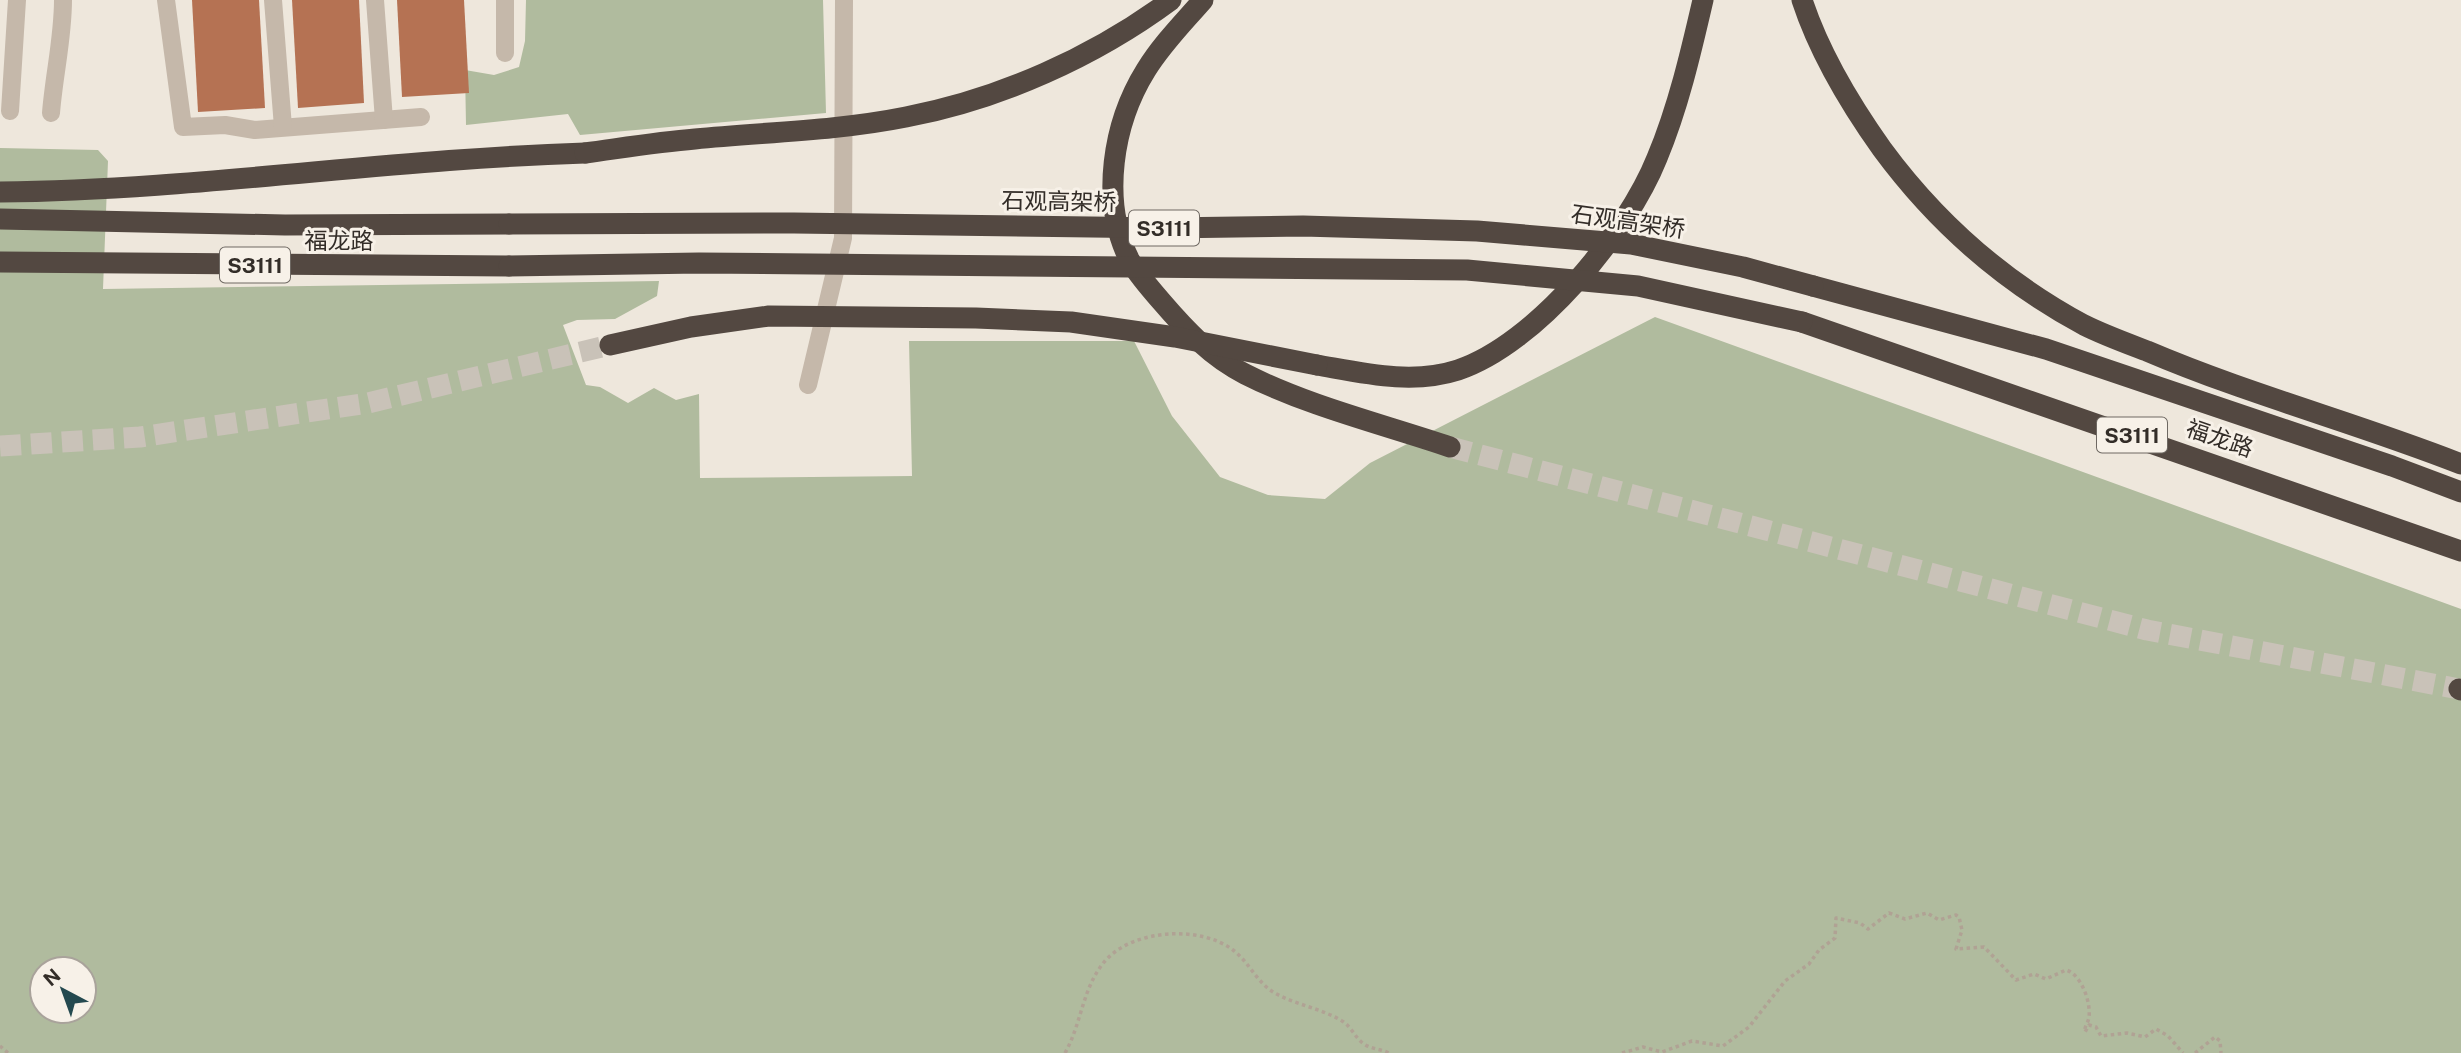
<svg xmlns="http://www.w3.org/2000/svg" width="2461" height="1053" font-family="'Public Sans','Noto Sans SC',sans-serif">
  <rect width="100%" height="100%" fill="#eee7dc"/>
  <g fill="#b0bb9e" fill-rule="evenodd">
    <path d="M526 0H823L826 113 580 135 568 114 466 125 465 70 494 75 519 67 525 41Z"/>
    <path d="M0 148 98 150 108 161 103 289 659 281 657 296 615 319 577 320 563 325 586 385 600 387 628 403 654 388 676 400 699 394 700 478 912 476 909 341H1134L1172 416 1220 477 1268 495 1325 499 1370 463 1655 317 2461 609V1053H0ZM42 969H84V1011H42Z"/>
  </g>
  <g fill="#b57253">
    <path d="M192 0H259L265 108 198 112Z"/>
    <path d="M292 0H359L364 103 298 108Z"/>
    <path d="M397 0H464L469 93 402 97Z"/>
  </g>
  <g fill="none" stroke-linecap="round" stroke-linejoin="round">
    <g stroke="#c9c2b8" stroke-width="21" stroke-dasharray="21 10" stroke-linecap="butt">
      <path d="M0 446 140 437 368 403 610 345"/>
      <path d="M1450 447 2147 630 2459 689"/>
    </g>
    <g stroke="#b0a294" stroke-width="3.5" stroke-dasharray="3.5 3.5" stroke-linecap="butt">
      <path d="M0 1046 8 1053"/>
      <path d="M1065 1053C1082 1023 1082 988 1105 961 1133 929 1200 925 1233 950 1249 962 1256 981 1273 992 1295 1005 1321 1008 1342 1021 1352 1027 1355 1038 1364 1044 1371 1049 1381 1049 1389 1053"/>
      <path d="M1622 1053 1643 1047 1662 1052 1692 1041 1723 1046 1749 1027 1785 981 1809 964 1819 950 1835 938 1836 918 1860 923 1868 929 1889 913 1905 919 1927 913 1939 920 1956 915 1959 917 1962 930 1956 949 1984 947 2016 980 2034 974 2046 979 2066 970C2081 974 2091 1002 2089 1017 2088 1024 2084 1026 2085 1032L2089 1025 2096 1027 2101 1036 2127 1033 2145 1037 2156 1029 2168 1036 2183 1053"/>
      <path d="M2195 1053 2215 1037 2220 1041 2221 1053"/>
    </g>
    <g stroke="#c5b8aa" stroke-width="18">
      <path d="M166 0 183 127 225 125 255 130 421 117"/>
      <path d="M273 0 283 127"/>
      <path d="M375 0 384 120"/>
      <path d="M505 53V0"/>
      <path d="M10 111 17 0"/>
      <path d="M51 113C54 75 63 38 63 0"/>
      <path d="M808 385 843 238 844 0"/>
    </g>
    <g stroke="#534841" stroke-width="21">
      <path d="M1203 0C1183 23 1162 44 1146 70 1113 123 1100 200 1129 259 1137 274 1150 288 1161 301 1185 329 1211 357 1245 374 1308 406 1382 424 1450 447"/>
      <path d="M1802 0C1819 52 1850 104 1882 149 1935 221 2004 282 2084 325 2104 335 2126 343 2147 351 2250 395 2357 423 2461 464"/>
      <path d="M0 192C196 190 389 159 585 153"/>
      <path d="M0 219 285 225 509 224"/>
      <path d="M0 262 509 266"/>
      <path d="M1813 286 2046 349 2392 466 2461 492"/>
      <path d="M1802 322 2461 551"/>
      <path d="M1317 365C1363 373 1412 385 1458 370 1536 344 1627 233 1657 158 1678 108 1691 52 1703 0"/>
      <path d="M2459 689 2461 690"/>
    </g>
    <g stroke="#534841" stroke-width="21">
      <path d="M585 153C622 148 658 142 695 139 766 132 836 131 906 117 1000 99 1094 57 1171 0"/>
      <path d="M509 224 794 223 1166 228 1303 226 1477 231 1631 244 1743 267 1813 286"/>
      <path d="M509 266 699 263 1467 270 1638 286 1802 322"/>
      <path d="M610 345 691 327 769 316 976 318 1071 322 1175 337 1317 365"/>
    </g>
  </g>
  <g text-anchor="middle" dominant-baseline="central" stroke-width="6" stroke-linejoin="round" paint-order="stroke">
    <g fill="#f7f1e8" stroke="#6e6862" stroke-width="2">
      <rect x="1129" y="210.5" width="70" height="35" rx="5"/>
      <rect x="220" y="247.5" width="70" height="35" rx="5"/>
      <rect x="2097" y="417.5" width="70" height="35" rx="5"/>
    </g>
    <g font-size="21" font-weight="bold" fill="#332d28">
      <text x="1164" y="228">S3111</text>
      <text x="255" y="265">S3111</text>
      <text x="2132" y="435">S3111</text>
    </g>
    <g font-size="23" fill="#332d28" stroke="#f7f1e8">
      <text transform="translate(1059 201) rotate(1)">石观高架桥</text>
      <text transform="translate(1628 221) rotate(8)">石观高架桥</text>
      <text x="339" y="240">福龙路</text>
      <text transform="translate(2220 438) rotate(19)">福龙路</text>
    </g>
  </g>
  <g transform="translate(63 990) rotate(319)"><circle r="33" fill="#f7f1e8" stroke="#a9a39b" stroke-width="2"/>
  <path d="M0-5L12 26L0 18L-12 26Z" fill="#24494f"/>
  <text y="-10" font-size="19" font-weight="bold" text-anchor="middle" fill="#332d28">N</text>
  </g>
</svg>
